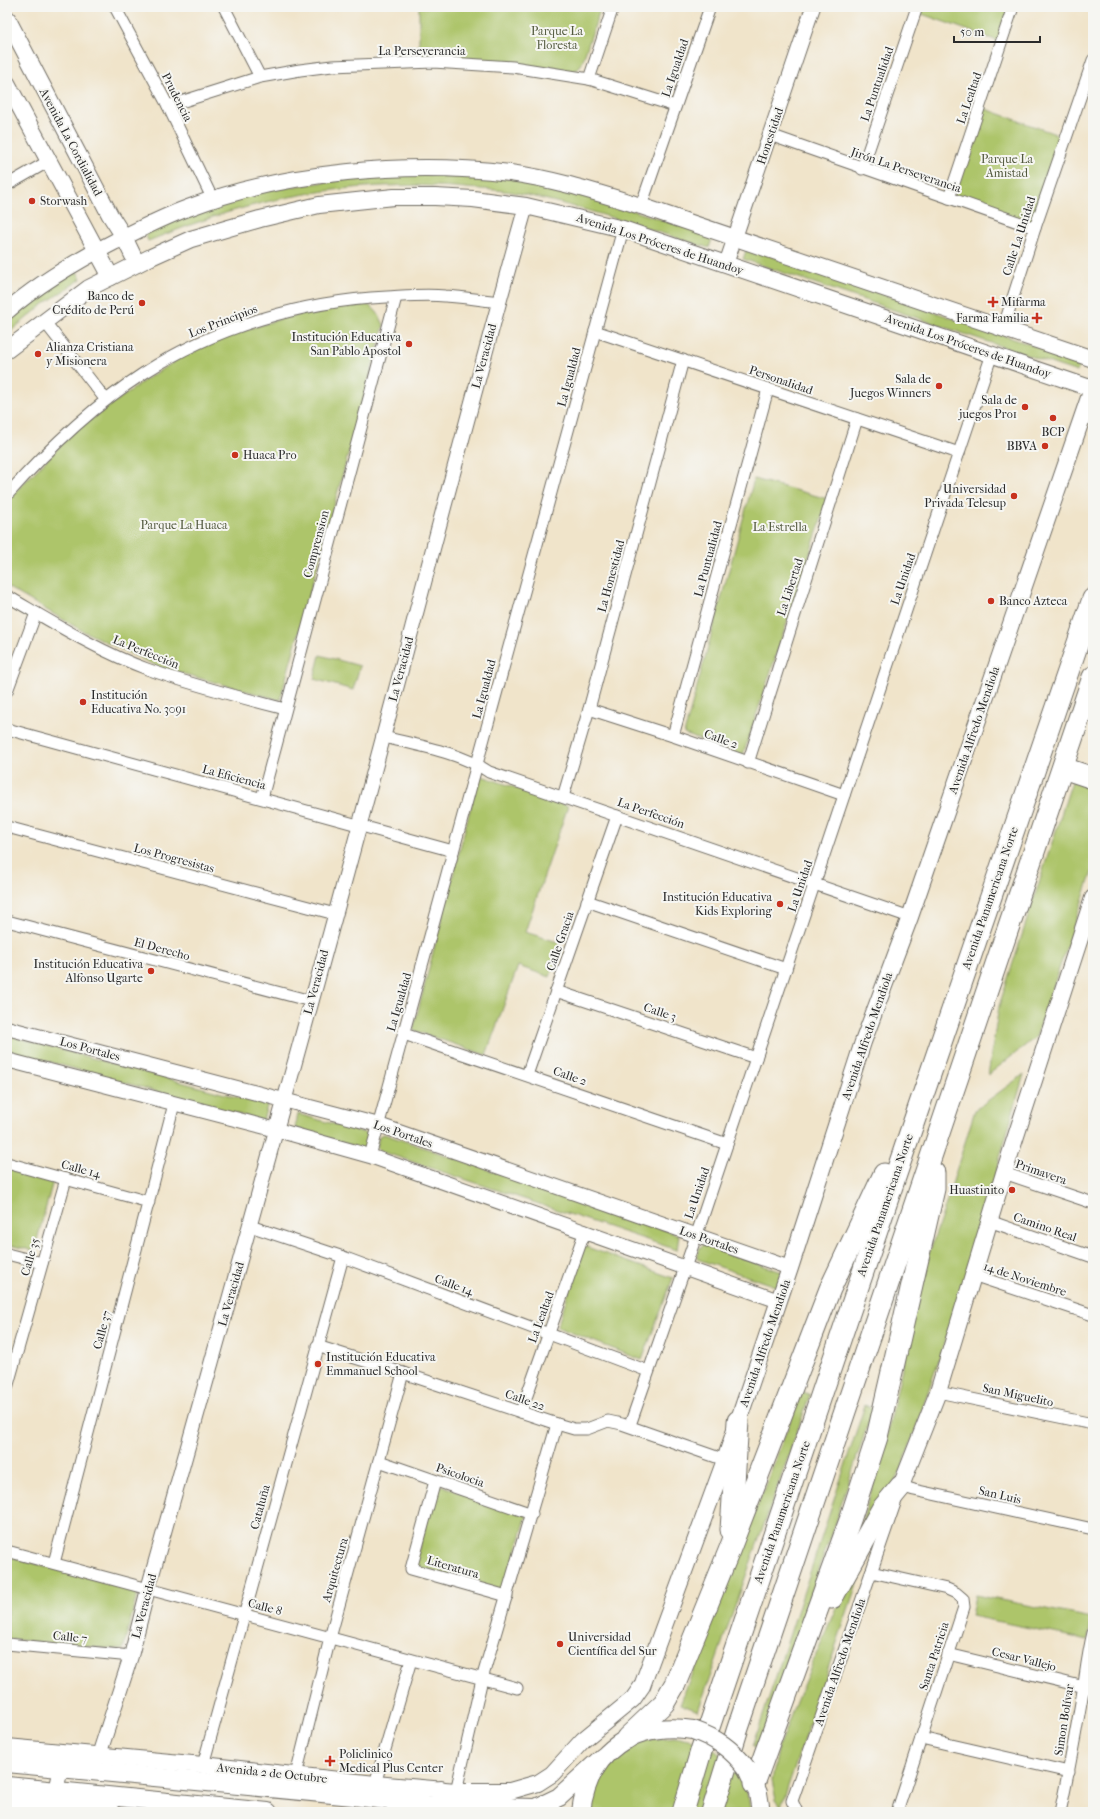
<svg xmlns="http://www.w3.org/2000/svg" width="1100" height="1819" font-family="'IM FELL French Canon',serif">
  <rect width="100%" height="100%" fill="#f6f6f2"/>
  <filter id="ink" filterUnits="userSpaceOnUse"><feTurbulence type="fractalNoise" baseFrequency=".025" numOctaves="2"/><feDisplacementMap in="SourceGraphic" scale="8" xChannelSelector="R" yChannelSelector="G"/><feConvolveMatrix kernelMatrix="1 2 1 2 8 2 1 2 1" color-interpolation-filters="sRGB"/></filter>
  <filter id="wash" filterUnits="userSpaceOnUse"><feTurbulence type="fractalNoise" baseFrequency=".012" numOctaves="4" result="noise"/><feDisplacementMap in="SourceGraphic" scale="16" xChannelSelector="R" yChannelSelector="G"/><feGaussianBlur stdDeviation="0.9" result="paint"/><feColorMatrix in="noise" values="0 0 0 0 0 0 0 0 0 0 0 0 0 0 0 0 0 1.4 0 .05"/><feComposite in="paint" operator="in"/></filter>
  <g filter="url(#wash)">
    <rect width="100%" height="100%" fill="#f0e4ca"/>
    <g fill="#adc56a" stroke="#6c784a">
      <path d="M419 7H601L582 63 578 69 572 72 451 58 419 56Z"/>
      <path d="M921 7H1009L998 41 919 13Z"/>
      <path d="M983 108 1061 136 1032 223 954 195Z"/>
      <path d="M392 173 512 179 587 196 713 236 709 248C644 228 579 205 512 192 493 189 473 189 454 187 381 182 308 189 236 210 207 218 177 230 148 241L144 230 260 191Z"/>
      <path d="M747 248 1081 362 1077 372 743 259Z"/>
      <path d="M75 268 81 279 44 304 7 334V317Z"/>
      <path d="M355 301C373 305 377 310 384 325L280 700 159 667 81 630 7 587V502L16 491 74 432 145 380 185 355 221 338 280 319Z"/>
      <path d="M754 479 828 499 743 755 684 734Z"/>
      <path d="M320 655 360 666 353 690 314 679Z"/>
      <path d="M479 775 568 806 525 932 561 943 550 977 518 966 486 1055 413 1030Z"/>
      <path d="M1072 781 1093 790V869L1036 1037 988 1075 999 1006Z"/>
      <path d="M7 1035 262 1104 267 1106 263 1121 7 1050Z"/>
      <path d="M1024 1074 959 1300 905 1460 894 1483 852 1556 885 1444 925 1265 945 1207 975 1110Z"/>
      <path d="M298 1114 369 1134 366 1150 295 1128Z"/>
      <path d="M384 1134 679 1235 677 1250 380 1151 377 1147 379 1136Z"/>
      <path d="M7 1168 53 1181 34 1251 7 1244Z"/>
      <path d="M704 1245 782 1272 778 1287 697 1259 700 1247Z"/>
      <path d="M584 1246 673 1278 642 1360 557 1327Z"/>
      <path d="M802 1391 810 1395 698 1711 680 1704Z"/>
      <path d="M865 1405 873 1409 759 1749 753 1746Z"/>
      <path d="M437 1484 527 1515 504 1592 414 1566Z"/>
      <path d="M868 1551 781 1807 776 1800 772 1780 779 1746 796 1702 843 1591Z"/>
      <path d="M7 1556 138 1591 123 1650 7 1639Z"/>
      <path d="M975 1595 1092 1618 1088 1640 971 1616Z"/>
      <path d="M674 1737C683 1738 693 1739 701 1743 728 1755 750 1782 750 1812H590L593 1793 605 1770 623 1751 647 1740Z"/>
    </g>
  </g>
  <g filter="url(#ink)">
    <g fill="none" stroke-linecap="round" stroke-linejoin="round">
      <defs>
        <g id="minor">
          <path d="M115 7 168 106 213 200"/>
          <path d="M224 7 260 77"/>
          <path d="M589 79 613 7"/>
          <path d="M168 106 260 77 300 70 332 66 433 62 513 67 589 79 675 106"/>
          <path d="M770 135 1035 228"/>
          <path d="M862 169 917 7"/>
          <path d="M7 185 49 161"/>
          <path d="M949 198 1013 7"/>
          <path d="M641 206 710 7"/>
          <path d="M44 321 106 400"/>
          <path d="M1003 329 1035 228 1093 60"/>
          <path d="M595 331 959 453"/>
          <path d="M7 495C48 449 93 406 144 373 215 327 303 301 387 297 406 296 426 294 445 296 463 297 481 300 499 302"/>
          <path d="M7 596C52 622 98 651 147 669 192 685 239 697 285 709"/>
          <path d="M7 691 36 613"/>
          <path d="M589 709 673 736 844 795"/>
          <path d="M7 729 453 851"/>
          <path d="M673 736 768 389"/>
          <path d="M384 737C416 745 462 753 489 772L910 917"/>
          <path d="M748 763 857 419"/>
          <path d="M563 797 589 709 683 360"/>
          <path d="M262 798 396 297"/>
          <path d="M7 827 335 914"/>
          <path d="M587 901 786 969"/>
          <path d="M7 921 311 1001"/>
          <path d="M556 991 756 1058"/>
          <path d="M404 1034 727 1144"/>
          <path d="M527 1075 617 816"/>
          <path d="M370 1156 623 229"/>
          <path d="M7 1163 149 1202"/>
          <path d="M1004 1173 1093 1203"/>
          <path d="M989 1221 1093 1257"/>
          <path d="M250 1226 343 1257 648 1371"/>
          <path d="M7 1254 42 1263"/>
          <path d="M973 1275 1093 1315"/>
          <path d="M317 1346 403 1373 557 1424 574 1429H587L608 1421 622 1424 725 1460"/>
          <path d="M7 1388 66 1179"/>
          <path d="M938 1392 1093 1424"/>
          <path d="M521 1412 585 1231"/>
          <path d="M630 1425 702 1219 992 354"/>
          <path d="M379 1461 532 1514"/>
          <path d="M435 1481 411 1569 507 1596"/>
          <path d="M7 1551 517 1688"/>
          <path d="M54 1563 174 1104"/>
          <path d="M871 1572 947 1589 956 1593 963 1599 964 1607 897 1812"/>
          <path d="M7 1644 131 1656"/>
          <path d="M948 1654 1093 1689"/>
          <path d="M921 1738 1069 1772"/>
          <path d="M203 1765 343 1257"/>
          <path d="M296 1775 330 1638 403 1373"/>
          <path d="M375 1784 411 1660"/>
          <path d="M456 1791 482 1679 557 1424"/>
          <path d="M797 1812 792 1801 901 1486 914 1490 1093 1529"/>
          <path d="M1060 1812C1069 1772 1076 1731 1083 1691 1086 1671 1088 1652 1093 1633"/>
        </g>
        <g id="tertiary">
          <path d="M726 264 813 7"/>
          <path d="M7 1028 379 1125 790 1268"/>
          <path d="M7 1060 277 1130 370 1156 779 1301"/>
          <path d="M99 1755 131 1656 148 1589C228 1304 308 1020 384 734 431 558 476 381 526 206"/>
          <path d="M54 1801 63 1758"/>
        </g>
        <g id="secondary">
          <path d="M7 18 110 215 124 237 137 264"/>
          <path d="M7 83 111 277"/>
          <path d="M7 311C39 283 77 261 114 242 138 230 163 217 188 208 284 171 408 161 510 173 555 179 598 193 641 206L1093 359"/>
          <path d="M7 350 89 288 151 257 191 239 260 219 319 205 394 197H435L473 199 526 206 623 229 1093 389"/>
          <path d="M901 1486 938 1392 1004 1173 1093 898"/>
          <path d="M7 1747 203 1765 375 1784 456 1791H510L538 1783 552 1774 583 1740 633 1699 642 1686 725 1460 790 1268 863 1042 910 917 1093 386"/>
          <path d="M7 1801 112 1812"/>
        </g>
        <g id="primary">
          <path d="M7 1763 353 1796 434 1806 536 1808 559 1797 603 1757"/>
          <path d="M748 1771 758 1793 761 1812"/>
          <path d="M7 1786 268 1812"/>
          <path d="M441 1806V1790"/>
          <path d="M581 1812C588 1751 634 1721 693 1730"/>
        </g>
        <g id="motorway">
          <path d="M1063 768 1093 778"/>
          <path d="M731 1530 738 1421"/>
          <path d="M832 1598 882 1509 901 1486"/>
          <path d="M627 1738 664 1703 675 1684 729 1551 830 1289 884 1174"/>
          <path d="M754 1784 850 1520 877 1437 934 1189V1173"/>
          <path d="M683 1812 702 1748 911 1130 1093 599"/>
          <path d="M712 1812 737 1731 1093 677"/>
        </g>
      </defs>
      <use href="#minor" stroke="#706c63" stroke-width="13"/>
      <use href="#tertiary" stroke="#706c63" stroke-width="16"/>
      <use href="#secondary" stroke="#706c63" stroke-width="18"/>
      <use href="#primary" stroke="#706c63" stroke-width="20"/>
      <use href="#motorway" stroke="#706c63" stroke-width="23"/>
      <use href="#minor" stroke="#fff" stroke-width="11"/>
      <use href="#tertiary" stroke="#fff" stroke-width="14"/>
      <use href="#secondary" stroke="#fff" stroke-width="16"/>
      <use href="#primary" stroke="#fff" stroke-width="18"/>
      <use href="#motorway" stroke="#fff" stroke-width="21"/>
      <defs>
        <path id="primary-bridge" d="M693 1730C716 1738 732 1749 747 1769"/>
      </defs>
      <use href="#primary-bridge" stroke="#706c63" stroke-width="20" stroke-linecap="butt"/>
      <use href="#primary-bridge" stroke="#fff" stroke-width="18"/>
    </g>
  </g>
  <g fill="#c8321e" stroke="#f6f6f2" stroke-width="1.5">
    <circle cx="32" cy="201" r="4"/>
    <path d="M991 296h4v4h4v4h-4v4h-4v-4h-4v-4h4z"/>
    <circle cx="142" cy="303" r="4"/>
    <path d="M1035 312h4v4h4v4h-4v4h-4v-4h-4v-4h4z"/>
    <circle cx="409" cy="344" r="4"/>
    <circle cx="38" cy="354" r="4"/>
    <circle cx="939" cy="386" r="4"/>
    <circle cx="1025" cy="407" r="4"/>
    <circle cx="1053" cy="418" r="4"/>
    <circle cx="1045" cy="446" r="4"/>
    <circle cx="235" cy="455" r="4"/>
    <circle cx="1014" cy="496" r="4"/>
    <circle cx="991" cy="601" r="4"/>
    <circle cx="83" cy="702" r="4"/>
    <circle cx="780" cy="904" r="4"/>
    <circle cx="151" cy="971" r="4"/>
    <circle cx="1012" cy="1190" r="4"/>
    <circle cx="318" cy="1364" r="4"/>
    <circle cx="560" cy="1644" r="4"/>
    <path d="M328 1755h4v4h4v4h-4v4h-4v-4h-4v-4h4z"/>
  </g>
  <g text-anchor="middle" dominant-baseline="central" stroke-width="4" stroke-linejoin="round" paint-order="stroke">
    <g font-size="12" fill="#52593e" stroke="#f6f6f2">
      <text x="557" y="31">Parque La<tspan x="557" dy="14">Floresta</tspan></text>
      <text x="1007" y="159">Parque La<tspan x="1007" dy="14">Amistad</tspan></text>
      <text x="184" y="525">Parque La Huaca</text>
      <text x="780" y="527">La Estrella</text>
    </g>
    <g font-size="12" fill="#2b2b2b" stroke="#f6f6f2">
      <text x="422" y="51">La Perseverancia</text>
      <text transform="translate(675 68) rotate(-71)">La Igualdad</text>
      <text transform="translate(877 84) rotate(-71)">La Puntualidad</text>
      <text transform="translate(177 97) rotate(63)">Prudencia</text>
      <text transform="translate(969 98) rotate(-71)">La Lealtad</text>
      <text transform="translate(770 136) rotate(-71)">Honestidad</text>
      <text transform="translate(71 142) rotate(62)">Avenida La Cordialidad</text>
      <text transform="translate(906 170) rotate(19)">Jirón La Perseverancia</text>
      <text transform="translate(1019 236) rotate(-72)">Calle La Unidad</text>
      <text transform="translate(660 244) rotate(18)">Avenida Los Próceres de Huandoy</text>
      <text transform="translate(223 321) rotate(-21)">Los Principios</text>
      <text transform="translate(968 346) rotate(19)">Avenida Los Próceres de Huandoy</text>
      <text transform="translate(484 356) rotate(-75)">La Veracidad</text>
      <text transform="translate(569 377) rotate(-75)">La Igualdad</text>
      <text transform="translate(781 380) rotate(19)">Personalidad</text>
      <text transform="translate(316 544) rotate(-75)">Comprension</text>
      <text transform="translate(708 559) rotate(-75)">La Puntualidad</text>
      <text transform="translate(611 576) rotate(-75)">La Honestidad</text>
      <text transform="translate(903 579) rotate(-71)">La Unidad</text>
      <text transform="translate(790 587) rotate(-72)">La Libertad</text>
      <text transform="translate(146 652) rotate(22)">La Perfección</text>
      <text transform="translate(401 669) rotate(-75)">La Veracidad</text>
      <text transform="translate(484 689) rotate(-75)">La Igualdad</text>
      <text transform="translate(974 730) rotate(-71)">Avenida Alfredo Mendiola</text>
      <text transform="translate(721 739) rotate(20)">Calle 2</text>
      <text transform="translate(234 777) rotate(15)">La Eficiencia</text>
      <text transform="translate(651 813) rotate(19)">La Perfección</text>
      <text transform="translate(174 858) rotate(15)">Los Progresistas</text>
      <text transform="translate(800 886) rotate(-71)">La Unidad</text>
      <text transform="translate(990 898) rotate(-71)">Avenida Panamericana Norte</text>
      <text transform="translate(560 941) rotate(-71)">Calle Gracia</text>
      <text transform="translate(162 949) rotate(15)">El Derecho</text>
      <text transform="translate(316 982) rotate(-75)">La Veracidad</text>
      <text transform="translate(399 1002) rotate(-74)">La Igualdad</text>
      <text transform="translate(660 1012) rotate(18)">Calle 3</text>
      <text transform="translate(867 1036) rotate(-71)">Avenida Alfredo Mendiola</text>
      <text transform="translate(90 1049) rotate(15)">Los Portales</text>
      <text transform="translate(570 1076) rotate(19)">Calle 2</text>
      <text transform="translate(403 1134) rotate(19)">Los Portales</text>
      <text transform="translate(81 1169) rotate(15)">Calle 14</text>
      <text transform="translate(1041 1172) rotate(19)">Primavera</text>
      <text transform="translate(697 1193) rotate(-71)">La Unidad</text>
      <text transform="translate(885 1205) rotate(-71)">Avenida Panamericana Norte</text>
      <text transform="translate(1045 1227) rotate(19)">Camino Real</text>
      <text transform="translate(709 1240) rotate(19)">Los Portales</text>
      <text transform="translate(30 1257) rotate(-74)">Calle 35</text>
      <text transform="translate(1025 1279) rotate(18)">14 de Noviembre</text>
      <text transform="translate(454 1285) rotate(21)">Calle 14</text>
      <text transform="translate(231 1294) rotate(-74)">La Veracidad</text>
      <text transform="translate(541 1317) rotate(-70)">La Lealtad</text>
      <text transform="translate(102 1330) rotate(-75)">Calle 37</text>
      <text transform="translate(765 1343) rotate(-71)">Avenida Alfredo Mendiola</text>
      <text transform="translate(1018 1395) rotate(12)">San Miguelito</text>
      <text transform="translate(525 1400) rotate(19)">Calle 22</text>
      <text transform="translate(460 1475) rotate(19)">Psicolocia</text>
      <text transform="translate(1000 1495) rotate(13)">San Luis</text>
      <text transform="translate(260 1507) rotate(-75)">Cataluña</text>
      <text transform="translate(782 1512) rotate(-71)">Avenida Panamericana Norte</text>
      <text transform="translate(453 1567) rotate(16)">Literatura</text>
      <text transform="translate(335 1570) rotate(-74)">Arquitectura</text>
      <text transform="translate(144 1606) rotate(-75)">La Veracidad</text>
      <text transform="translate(265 1607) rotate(15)">Calle 8</text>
      <text transform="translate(70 1637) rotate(6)">Calle 7</text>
      <text transform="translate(934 1656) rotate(-72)">Santa Patricia</text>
      <text transform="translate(1024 1659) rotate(14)">Cesar Vallejo</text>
      <text transform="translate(840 1662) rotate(-71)">Avenida Alfredo Mendiola</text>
      <text transform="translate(1064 1720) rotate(-81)">Simon Bolívar</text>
      <text transform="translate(272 1773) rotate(6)">Avenida 2 de Octubre</text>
    </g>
    <g font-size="12" fill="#2b2b2b" stroke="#f6f6f2" text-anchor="end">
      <text x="40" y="201" text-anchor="start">Storwash</text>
      <text x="134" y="296">Banco de<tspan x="134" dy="14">Crédito de Perú</tspan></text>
      <text x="1001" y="302" text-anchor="start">Mifarma</text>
      <text x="1029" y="318">Farma Familia</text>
      <text x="401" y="337">Institución Educativa<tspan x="401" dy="14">San Pablo Apostol</tspan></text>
      <text x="46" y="347" text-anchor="start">Alianza Cristiana<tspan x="46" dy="14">y Misionera</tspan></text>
      <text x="931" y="379">Sala de<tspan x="931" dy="14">Juegos Winners</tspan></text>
      <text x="1017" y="400">Sala de<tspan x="1017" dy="14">juegos Pro1</tspan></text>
      <text x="1053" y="432" text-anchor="middle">BCP</text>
      <text x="1037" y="446">BBVA</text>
      <text x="243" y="455" text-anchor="start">Huaca Pro</text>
      <text x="1006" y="489">Universidad<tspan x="1006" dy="14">Privada Telesup</tspan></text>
      <text x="999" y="601" text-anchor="start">Banco Azteca</text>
      <text x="91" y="695" text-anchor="start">Institución<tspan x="91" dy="14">Educativa No. 3091</tspan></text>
      <text x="772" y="897">Institución Educativa<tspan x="772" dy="14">Kids Exploring</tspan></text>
      <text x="143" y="964">Institución Educativa<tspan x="143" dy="14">Alfonso Ugarte</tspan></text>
      <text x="1004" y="1190">Huastinito</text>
      <text x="326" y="1357" text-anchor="start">Institución Educativa<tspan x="326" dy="14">Emmanuel School</tspan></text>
      <text x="568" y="1637" text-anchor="start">Universidad<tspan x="568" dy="14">Científica del Sur</tspan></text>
      <text x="339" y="1754" text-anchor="start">Policlinico<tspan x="339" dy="14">Medical Plus Center</tspan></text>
    </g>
  </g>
  <rect width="1100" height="1819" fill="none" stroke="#f6f6f2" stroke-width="24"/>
  <path d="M954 36v6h86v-6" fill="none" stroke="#2b2b2b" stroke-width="2"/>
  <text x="960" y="36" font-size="12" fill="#2b2b2b" stroke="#f6f6f2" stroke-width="3" paint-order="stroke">50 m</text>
</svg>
